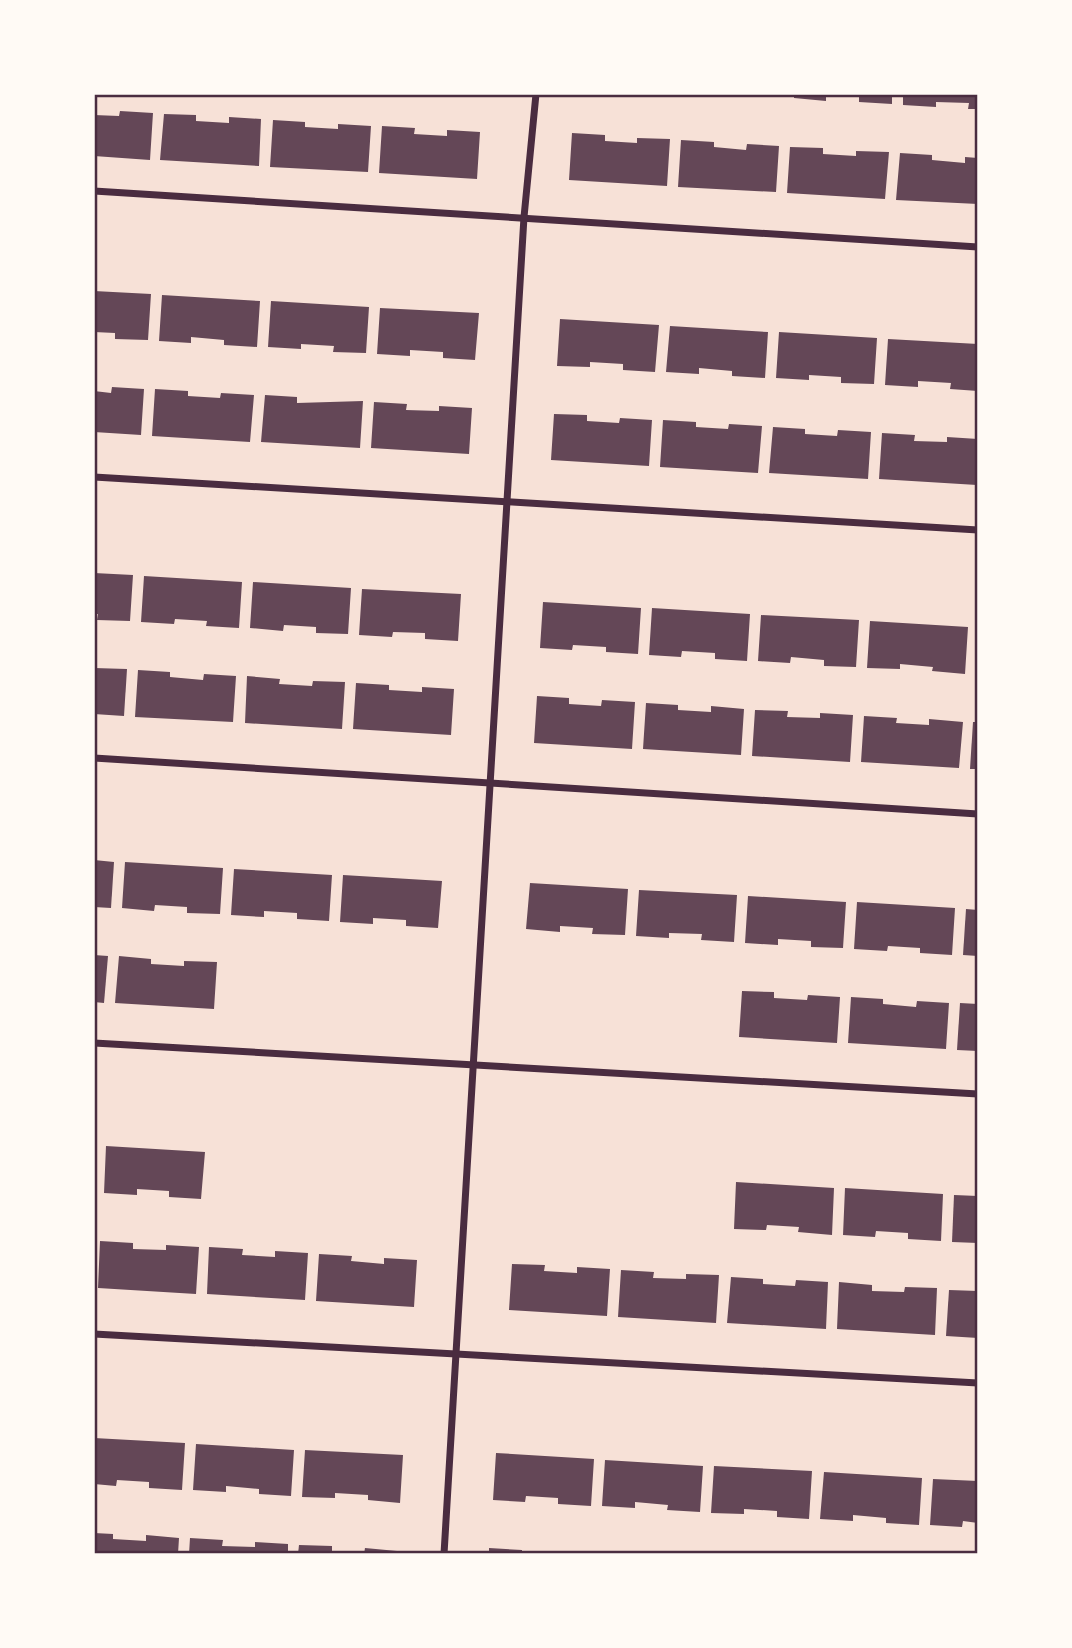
<svg xmlns="http://www.w3.org/2000/svg" width="1072" height="1648" font-family="Poppins,sans-serif">
  <rect width="100%" height="100%" fill="#f7e1d7"/>
  <g fill="#644757">
    <path d="M794 94H826V101L794 98Z"/>
    <path d="M852 94H892V104L859 102V97Z"/>
    <path d="M903 94H978V109H968L969 103 936 102V107L903 105Z"/>
    <path d="M120 111 153 113 150 160 94 156V115L119 116Z"/>
    <path d="M164 114 196 115V121L229 123V117L261 119 259 166 160 160Z"/>
    <path d="M273 120 305 122V127L338 129V124L371 126 368 172 270 167Z"/>
    <path d="M382 126 415 128 414 134 447 136V130L480 132 477 179 379 173Z"/>
    <path d="M572 133 605 135V141L637 143V138L670 139 667 186 569 180Z"/>
    <path d="M681 140 714 142V147L746 150 747 144 779 146 776 192 678 187Z"/>
    <path d="M790 147 823 148V154L856 156V151L889 152 885 199 787 193Z"/>
    <path d="M900 153 932 155V160L965 163V157L978 158V204L896 200Z"/>
    <path d="M94 291 151 294 148 340 115 339V333L94 332Z"/>
    <path d="M162 295 260 301 257 347 224 345V340L191 337V343L159 341Z"/>
    <path d="M271 301 369 307 366 353 333 352 334 346 301 344V349L268 347Z"/>
    <path d="M380 308 479 313 475 360 443 358V352L410 350V356L377 354Z"/>
    <path d="M560 319 659 325 655 372 623 370V364L590 362V367L557 366Z"/>
    <path d="M670 326 768 332 765 378 732 376V371L699 368V374L666 372Z"/>
    <path d="M779 332 877 338 874 384 841 383V377L809 375V380L776 378Z"/>
    <path d="M888 339 978 344V391L950 389 951 383 918 381V387L885 385Z"/>
    <path d="M112 387 144 389 141 435 94 432V391L111 393Z"/>
    <path d="M155 389 188 391V396L220 398 221 393 254 395 250 442 152 436Z"/>
    <path d="M265 395 297 397V403L363 401 360 448 261 442Z"/>
    <path d="M374 402 407 404 406 410 439 411V406L472 408 469 454 371 448Z"/>
    <path d="M554 414 587 415V421L619 423 620 418 652 420 649 466 551 460Z"/>
    <path d="M663 420 696 422V427L728 429 729 424 762 426 758 473 660 467Z"/>
    <path d="M773 427 805 429V434L837 436 838 430 871 432 868 479 769 473Z"/>
    <path d="M882 433 915 435 914 441 947 442V437L978 439 977 485 879 479Z"/>
    <path d="M94 573 133 575 130 621 97 620 98 614H94Z"/>
    <path d="M144 576 242 582 239 628 206 626 207 621 175 619 174 624 141 622Z"/>
    <path d="M253 582 351 588 348 634 316 633V627L284 625 283 631 250 628Z"/>
    <path d="M362 589 461 594 458 641 425 639V633L393 632 392 637 359 635Z"/>
    <path d="M543 602 641 608 638 654 606 652V647L573 645 572 650 540 648Z"/>
    <path d="M652 608 750 614 747 661 715 659V653L682 651 681 657 649 655Z"/>
    <path d="M761 615 859 620 856 667 824 666V660L791 657 790 663 758 661Z"/>
    <path d="M870 621 968 627 965 674 932 671 933 667 900 664V669L867 668Z"/>
    <path d="M94 668 127 669 124 716 94 714Z"/>
    <path d="M138 670 170 672V677L203 680 204 674 236 676 233 722 135 717Z"/>
    <path d="M247 676 280 679 279 684 312 686 313 681 345 682 342 729 245 723Z"/>
    <path d="M356 683 389 685V690L422 692V687L454 689 451 735 353 729Z"/>
    <path d="M537 696 569 698V704L601 706 602 700 635 702 632 749 534 743Z"/>
    <path d="M646 703 678 705V710L711 712V706L744 709 741 755 643 749Z"/>
    <path d="M755 710 788 711 787 717 820 718V713L853 715 850 762 752 756Z"/>
    <path d="M864 716 897 718 896 723 929 725V719L963 722 959 768 861 762Z"/>
    <path d="M973 722H978V769H970Z"/>
    <path d="M94 860 114 862 111 908 94 907Z"/>
    <path d="M125 862 223 868 220 914 187 913V907L155 905 154 911 122 908Z"/>
    <path d="M234 869 332 875 329 921 297 919V913L264 911V917L231 915Z"/>
    <path d="M343 875 442 881 438 928 406 926V920L373 918V924L340 922Z"/>
    <path d="M530 883 628 889 625 935 592 934 593 928 560 926V932L526 929Z"/>
    <path d="M639 890 737 895 734 942 701 940 702 934 669 933V938L636 936Z"/>
    <path d="M748 896 846 902 843 948 811 947V941L778 939V945L745 943Z"/>
    <path d="M857 902 955 908 952 955 920 953V948L888 946 887 951 854 949Z"/>
    <path d="M966 909 978 910V956L963 955Z"/>
    <path d="M94 955 108 956 104 1003 94 1002Z"/>
    <path d="M119 956 151 959V964L184 966V961L217 962 214 1009 115 1003Z"/>
    <path d="M742 991 774 992V998L807 1000 808 995 840 997 837 1043 739 1037Z"/>
    <path d="M851 997 883 999V1004L916 1007 917 1001 949 1003 946 1049 848 1043Z"/>
    <path d="M960 1003 978 1004V1051L957 1050Z"/>
    <path d="M106 1146 205 1152 201 1199 169 1197V1191L137 1189V1195L104 1193Z"/>
    <path d="M736 1182 834 1188 832 1235 798 1232 799 1227 767 1225 766 1230 734 1229Z"/>
    <path d="M845 1188 943 1194 941 1241 908 1239V1233L876 1231 875 1237 843 1235Z"/>
    <path d="M954 1195 978 1196V1243L952 1242Z"/>
    <path d="M100 1241 133 1243V1249L166 1250V1245L199 1247 196 1294 98 1288Z"/>
    <path d="M209 1247 243 1249 242 1255 275 1257V1251L308 1253 305 1300 207 1294Z"/>
    <path d="M319 1254 352 1256 351 1261 384 1264V1258L417 1260 414 1307 316 1301Z"/>
    <path d="M512 1264 545 1265 544 1271 577 1273V1267L610 1269 607 1316 509 1310Z"/>
    <path d="M621 1270 654 1272 653 1278 686 1279V1274L719 1275 716 1323 618 1317Z"/>
    <path d="M731 1277 763 1279V1284L795 1286 796 1280 828 1282 826 1329 727 1323Z"/>
    <path d="M839 1282 872 1285V1291L904 1292 905 1287 937 1288 935 1335 837 1329Z"/>
    <path d="M949 1290 978 1291V1338L946 1336Z"/>
    <path d="M94 1438 185 1443 182 1490 149 1488V1482L117 1480 116 1486 94 1484Z"/>
    <path d="M196 1444 294 1450 291 1496 259 1494V1489L226 1486V1492L193 1490Z"/>
    <path d="M305 1450 403 1455 400 1503 368 1500V1495L335 1493V1498L302 1497Z"/>
    <path d="M496 1453 594 1459 591 1506 558 1504V1498L526 1496 525 1502 493 1500Z"/>
    <path d="M605 1460 703 1466 700 1512 667 1510 668 1505 635 1502V1508L602 1506Z"/>
    <path d="M714 1466 812 1471 809 1519 777 1517V1511L744 1509V1514L711 1513Z"/>
    <path d="M824 1472 922 1478 919 1525 886 1523V1518L853 1515V1521L820 1519Z"/>
    <path d="M933 1479 978 1481V1523L963 1521 962 1527 930 1525Z"/>
    <path d="M94 1533 113 1534V1539L146 1541V1535L179 1538 178 1554H94Z"/>
    <path d="M190 1538 223 1540 222 1546 255 1547V1542L288 1544V1554H189Z"/>
    <path d="M299 1545 332 1546V1554H298Z"/>
    <path d="M365 1548 397 1551V1554H364Z"/>
    <path d="M489 1548 522 1550V1554H489Z"/>
  </g>
  <g fill="none" stroke-linecap="round" stroke-linejoin="round">
    <g stroke="#4a2c40" stroke-width="7">
      <path d="M94 191 978 247"/>
      <path d="M94 477 978 530"/>
      <path d="M94 758 978 814"/>
      <path d="M94 1043 978 1094"/>
      <path d="M94 1334 978 1383"/>
      <path d="M444 1554 524 217 536 94"/>
    </g>
  </g>
  <rect width="1072" height="1648" fill="none" stroke="#fffaf5" stroke-width="192"/>
  <rect x="96" y="96" width="880" height="1456" fill="none" stroke="#4a2c40" stroke-width="2.5"/>
</svg>
